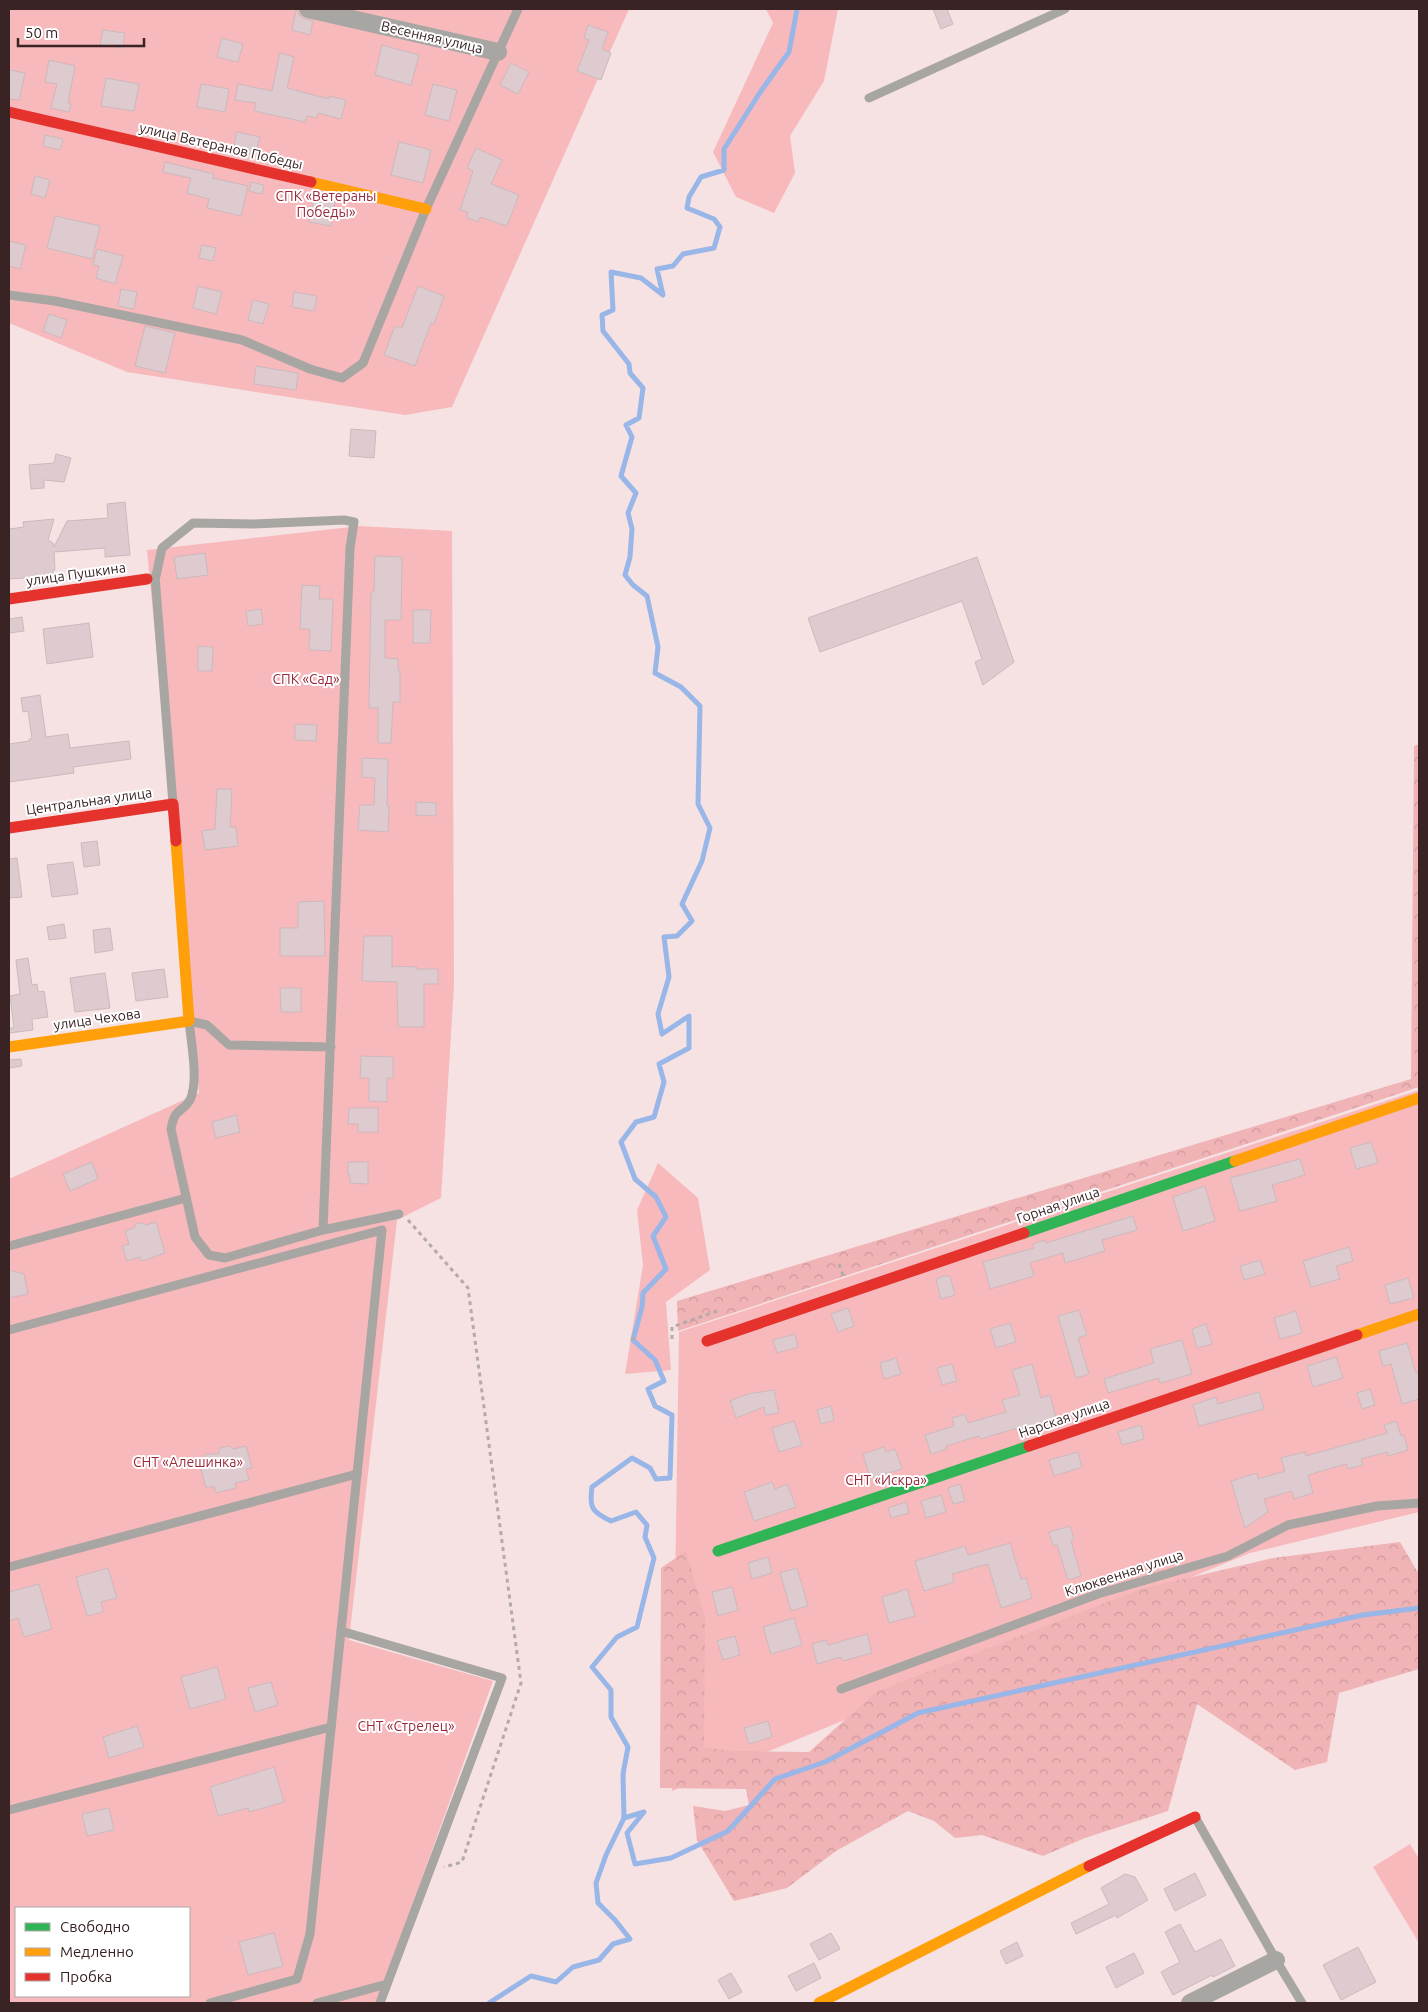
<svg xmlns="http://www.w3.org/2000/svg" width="1428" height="2012" font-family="Ubuntu,sans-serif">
  <defs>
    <pattern id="forest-crowns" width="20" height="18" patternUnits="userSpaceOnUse" patternTransform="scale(1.25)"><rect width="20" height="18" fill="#f0b3b6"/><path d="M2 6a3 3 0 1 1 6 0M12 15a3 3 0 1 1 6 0" fill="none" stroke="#cf9a9c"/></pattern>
  </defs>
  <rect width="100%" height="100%" fill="#f6e2e3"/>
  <g fill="#f7b9bc" fill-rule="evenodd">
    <path d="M9 9H629L452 407 405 415 127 372 9 323Z"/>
    <path d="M766 9H838L824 81 790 136 795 173 774 213 736 197 713 152 773 23Z"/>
    <path d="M359 526 452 531 454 985 441 1198 397 1220 349 1640 493 1681 377 2003H9V1179L199 1093 147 550ZM16 1908H189V1996H16Z"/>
    <path d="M1419 1090V1512L1250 1553 672 1791 679 1332Z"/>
    <path d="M658 1163 698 1198 710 1270 666 1302 671 1370 625 1374 643 1265 637 1210Z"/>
    <path d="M1410 1844 1419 1859V1943L1373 1867Z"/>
  </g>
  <g fill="url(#forest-crowns)">
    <path d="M1419 744V1087L678 1331 677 1301 1411 1079 1414 746Z"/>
    <path d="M1400 1542 1417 1571 1419 1570V1669L1339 1693 1327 1762 1295 1770 1197 1704 1168 1811 1085 1838 1043 1856 982 1835 955 1838 934 1821 908 1811 836 1851 787 1888 734 1901 697 1840 693 1806 725 1811 749 1805 746 1789 660 1788 661 1568 686 1551 705 1617 704 1747 731 1751 809 1752 876 1692 1141 1589 1273 1558Z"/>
  </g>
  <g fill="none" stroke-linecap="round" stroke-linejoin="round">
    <g stroke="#98b6e7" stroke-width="5">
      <path d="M624 1818 644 1812 627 1833 635 1864 671 1858 728 1831 775 1779 825 1762 918 1713 1363 1615 1419 1608"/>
      <path d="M489 2003 531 1976 556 1982 573 1967 599 1960 613 1944 630 1939 615 1920 598 1903 596 1883 606 1855 624 1818 623 1774 628 1747 611 1717V1690L592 1667 617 1637 637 1627 654 1558 645 1537 647 1525 636 1512 611 1521C592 1512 589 1508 592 1487L632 1458 650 1468 656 1479 670 1478 672 1415 655 1406 648 1389 664 1381 655 1360 633 1340 642 1307 643 1293 666 1269 653 1236 666 1217 656 1197 635 1179 621 1142 636 1122 654 1117 664 1082 659 1064 689 1048V1016L662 1034 658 1014 669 977 664 937 677 936 692 921 682 904 702 861 710 828 698 804 700 706 681 687 655 673 658 647 647 596 633 585 625 575 630 557 632 529 628 513 636 493 621 476 632 437 626 425 639 418 643 388 630 373 629 364 603 331 602 315 613 310 611 272 641 278 663 295 657 269 673 266 683 254 714 248 720 227 714 219 687 208 689 197 701 177 724 170V149L761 91 789 52 797 9"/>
    </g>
  </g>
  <g fill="#decbcf" stroke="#cbb9bc">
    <path d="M933 9H947L953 24 941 29Z"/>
    <path d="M296 10 301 17 313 21 310 35 292 30Z"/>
    <path d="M588 25 608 32 602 49 611 53 601 80 577 71 589 40 584 38Z"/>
    <path d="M103 30 125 33 123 48 100 45Z"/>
    <path d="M222 38 243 44 238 62 217 57Z"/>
    <path d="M382 45 419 55 411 85 375 75Z"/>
    <path d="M280 53 294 57 287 88 329 99V96L346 100 341 119 318 113 317 118 307 116 305 122 254 111 256 103 235 100 238 84 272 91Z"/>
    <path d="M49 60 75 66 68 103 71 104 69 112 51 108 57 84 45 82Z"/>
    <path d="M511 63 529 72 518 94 500 85Z"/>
    <path d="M9 70 25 73 19 100 9 99Z"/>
    <path d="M106 78 139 84 134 111 101 106Z"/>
    <path d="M201 84 229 89 225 112 197 107Z"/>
    <path d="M433 84 457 90 449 121 425 115Z"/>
    <path d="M237 132 260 137 255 155 233 150Z"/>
    <path d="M45 135 63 139 60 150 43 146Z"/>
    <path d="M399 142 431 150 423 183 391 175Z"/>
    <path d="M476 148 502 160 491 184 519 195 507 226 480 217 478 222 466 217 468 212 460 210 473 171 467 168Z"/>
    <path d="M165 162 214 174 213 178 248 186 241 216 207 208 209 199 187 193 191 178 163 172Z"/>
    <path d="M35 176 50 180 45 198 31 194Z"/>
    <path d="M251 182 264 185 262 194 249 191Z"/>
    <path d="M314 198 335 202 331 226 309 222Z"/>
    <path d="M55 216 100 226 92 259 47 248Z"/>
    <path d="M9 241 26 245 20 269 9 266Z"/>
    <path d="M202 245 216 248 213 261 199 258Z"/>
    <path d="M97 249 123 256 115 284 96 278 99 266 93 265Z"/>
    <path d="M198 286 222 292 216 314 193 308Z"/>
    <path d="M418 286 444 296 434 324 431 323 415 366 384 355 395 326 402 328Z"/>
    <path d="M121 289 137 292 134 309 118 306Z"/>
    <path d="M294 292 317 296 314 311 292 307Z"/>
    <path d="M253 300 269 304 263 324 248 320Z"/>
    <path d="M49 314 67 320 61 338 43 331Z"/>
    <path d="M145 326 175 333 165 373 135 366Z"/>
    <path d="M256 366 298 373 296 390 254 384Z"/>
    <path d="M351 429 376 431 374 458 349 456Z"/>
    <path d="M56 454 71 458 64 482 44 480V488L31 489 29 465 54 463Z"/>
    <path d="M125 502 130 555 105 557V548L54 552 55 570H53L54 579 39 581V577L9 579V529L24 527 23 522 54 519 48 540 53 543 54 547 67 521 108 518 107 504Z"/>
    <path d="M205 553 208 575 177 579 174 557Z"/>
    <path d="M375 556 402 557 401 620H385V658L398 659V670H400V702H393L391 743H378V708H369L371 592H374Z"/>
    <path d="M977 557 1014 662 983 685 975 662 982 659 962 601 820 652 808 618Z"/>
    <path d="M302 585 320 586 319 599H333L331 651 309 650 310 629H300Z"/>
    <path d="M261 609 263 624 248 626 246 611Z"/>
    <path d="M413 610H431L430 643H413Z"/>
    <path d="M22 617 24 631 9 633V619Z"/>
    <path d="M89 623 93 657 47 664 43 629Z"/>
    <path d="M198 646 213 647 212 671H198Z"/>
    <path d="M40 695 46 737 68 734 70 748 129 741 131 759 73 767 74 773 9 782V744L29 741V739H32L28 711 23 712 21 698Z"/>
    <path d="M295 724 317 725 316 741 295 740Z"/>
    <path d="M362 758 388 759 387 806H389L388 832 358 830 360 805H374L375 778 362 777Z"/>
    <path d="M217 789H232L230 827H236L238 846 205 850 202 831 215 829Z"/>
    <path d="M416 802 436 803V816L416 815Z"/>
    <path d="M97 841 100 865 84 867 81 843Z"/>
    <path d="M17 858 22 897 9 898V859Z"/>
    <path d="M73 862 78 894 52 897 47 865Z"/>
    <path d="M324 901 325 956H280V928H298V902Z"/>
    <path d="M64 924 66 938 49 940 47 927Z"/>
    <path d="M110 928 113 950 95 953 93 930Z"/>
    <path d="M364 936H392V968L393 966 417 967 416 969H438V984H424V1027H398L397 982 362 981Z"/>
    <path d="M28 958 32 985 37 984 38 992 44 991 48 1017 32 1019 33 1030 9 1033V1028H14L10 996 20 994 16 960Z"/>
    <path d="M164 969 168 997 136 1001 132 973Z"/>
    <path d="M105 973 110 1008 75 1012 70 978Z"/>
    <path d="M280 988H301V1012H281Z"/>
    <path d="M361 1056 393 1057V1078H387V1102L369 1101V1078H360Z"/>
    <path d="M21 1059 22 1066 9 1068V1060Z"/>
    <path d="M349 1108H378V1132H358V1124H348Z"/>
    <path d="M236 1115 240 1132 216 1138 212 1122Z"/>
    <path d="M1371 1142 1378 1163 1356 1169 1350 1148Z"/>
    <path d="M1300 1159 1305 1175 1272 1185 1277 1201 1240 1211 1230 1178Z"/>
    <path d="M92 1162 98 1179 70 1191 63 1174Z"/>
    <path d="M348 1162H368V1184L350 1183V1175H348Z"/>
    <path d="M1205 1186 1215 1221 1183 1231 1173 1197Z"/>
    <path d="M1133 1216 1137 1230 1102 1240 1105 1251 1065 1263 1063 1253 1030 1263 1034 1276 990 1289 983 1262 1034 1248 1033 1244 1045 1240 1046 1243Z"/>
    <path d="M156 1222 165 1253 142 1261 140 1257 127 1261 122 1246 129 1244 125 1231 134 1228 137 1223H143L146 1225Z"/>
    <path d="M1349 1247 1353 1261 1336 1266 1340 1279 1311 1287 1303 1261Z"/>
    <path d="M1260 1260 1265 1274 1244 1280 1240 1266Z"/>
    <path d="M9 1270 24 1274 28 1294 9 1298Z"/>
    <path d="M944 1276H950L955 1295 941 1299 936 1279Z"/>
    <path d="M1408 1278 1414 1298 1390 1304 1385 1285Z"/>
    <path d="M848 1308 854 1326 838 1332 831 1314Z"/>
    <path d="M1079 1310 1087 1335 1078 1338 1089 1374 1076 1378 1058 1316Z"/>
    <path d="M1296 1311 1302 1333 1280 1339 1274 1318Z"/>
    <path d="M1010 1323 1016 1342 996 1348 990 1329Z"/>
    <path d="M1206 1324 1212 1344 1197 1348 1192 1329Z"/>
    <path d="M795 1334 798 1347 777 1353 773 1340Z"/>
    <path d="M1182 1340 1192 1374 1160 1383 1159 1378 1108 1393 1104 1379 1154 1363 1150 1349Z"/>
    <path d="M1407 1343 1416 1373 1419 1372V1399L1402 1404 1391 1364 1383 1366 1379 1351Z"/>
    <path d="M1336 1357 1343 1378 1313 1387 1307 1366Z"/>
    <path d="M896 1358 901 1374 884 1379 880 1363Z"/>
    <path d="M952 1364 957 1381 942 1385 937 1368Z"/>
    <path d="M1032 1364 1041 1398 1050 1395 1056 1418 1035 1424 1036 1429 1023 1433 1021 1427 980 1439 979 1436 946 1446 947 1449 931 1454 925 1435 954 1426 952 1418 965 1414 968 1423 1006 1412 1002 1400 1020 1395 1012 1370Z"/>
    <path d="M1370 1389 1375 1405 1362 1409 1357 1393Z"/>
    <path d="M774 1390 779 1413 765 1415 764 1407 736 1418 730 1401 748 1394Z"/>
    <path d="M1259 1392 1264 1409 1199 1426 1193 1405 1216 1397 1218 1404Z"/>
    <path d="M831 1406 834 1420 821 1424 817 1410Z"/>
    <path d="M794 1421 802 1445 779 1452 772 1428Z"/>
    <path d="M1396 1421 1401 1436 1404 1435 1408 1450 1388 1456 1387 1452 1361 1459 1363 1465 1348 1469 1346 1464 1308 1475 1313 1493 1294 1499 1292 1491 1264 1499 1268 1512 1245 1528 1231 1481 1257 1473 1258 1479 1285 1471 1281 1458 1305 1452 1306 1456 1387 1433 1384 1425Z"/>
    <path d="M1141 1425 1144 1439 1122 1445 1118 1432Z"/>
    <path d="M228 1446 234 1449 246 1446 252 1468 246 1469 249 1480 235 1483 236 1488 216 1493 214 1486 206 1488 198 1459 205 1458V1454H218L220 1448Z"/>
    <path d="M884 1447 886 1452 895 1449 902 1469 870 1478 863 1454Z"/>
    <path d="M1078 1452 1082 1467 1054 1476 1049 1460Z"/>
    <path d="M772 1482 775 1489 787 1484 796 1507 754 1521 744 1492Z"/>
    <path d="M960 1484 965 1501 953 1504 948 1488Z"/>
    <path d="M941 1495 946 1512 926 1518 921 1501Z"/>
    <path d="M906 1502 909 1513 891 1518 888 1508Z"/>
    <path d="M1070 1526 1074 1540 1071 1541 1081 1576 1068 1580 1057 1545 1053 1546 1049 1532Z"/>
    <path d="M1010 1543 1021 1579 1026 1578 1032 1598 1001 1608 988 1564 952 1574 954 1582 924 1591 915 1561 965 1546 968 1555Z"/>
    <path d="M768 1557 772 1573 752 1579 748 1563Z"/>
    <path d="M108 1568 117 1598 101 1602 103 1612 87 1616 76 1577Z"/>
    <path d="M797 1568 808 1606 791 1611 780 1573Z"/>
    <path d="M39 1584 52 1629 24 1637 18 1618 9 1621V1592Z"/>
    <path d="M732 1587 738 1610 718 1616 712 1592Z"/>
    <path d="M907 1589 915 1616 889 1623 882 1597Z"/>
    <path d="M794 1618 802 1645 771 1654 763 1627Z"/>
    <path d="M867 1634 872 1653 843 1661 841 1657 817 1664 812 1644 826 1640 828 1645Z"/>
    <path d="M735 1636 740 1655 723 1660 717 1641Z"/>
    <path d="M217 1667 226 1699 190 1709 181 1677Z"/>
    <path d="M271 1682 278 1705 255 1712 248 1688Z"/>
    <path d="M768 1721 772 1737 749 1744 744 1728Z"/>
    <path d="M137 1726 144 1747 109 1758 103 1737Z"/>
    <path d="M274 1767 284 1802 249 1812 248 1808 218 1816 210 1787Z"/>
    <path d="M109 1808 114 1830 87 1836 82 1814Z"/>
    <path d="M1195 1873 1206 1895 1175 1911 1164 1889Z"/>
    <path d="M1125 1874 1135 1877 1148 1900 1117 1918 1116 1915 1076 1934 1071 1923 1109 1904 1101 1888Z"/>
    <path d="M1180 1924 1195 1952 1221 1939 1235 1966 1213 1977 1212 1975 1173 1995 1161 1972 1180 1962 1165 1932Z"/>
    <path d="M274 1933 283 1966 248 1975 239 1942Z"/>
    <path d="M831 1933 840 1949 819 1960 810 1944Z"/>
    <path d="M1017 1942 1023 1956 1006 1964 1000 1951Z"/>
    <path d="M1358 1947 1376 1982 1341 2000 1323 1965Z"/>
    <path d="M1134 1953 1144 1973 1116 1988 1106 1967Z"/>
    <path d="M814 1963 821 1978 796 1991 788 1976Z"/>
    <path d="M731 1973 742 1992 729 1999 718 1980Z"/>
  </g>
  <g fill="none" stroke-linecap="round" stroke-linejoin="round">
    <g stroke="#b2aba8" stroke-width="3" stroke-dasharray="4 4" stroke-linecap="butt">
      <path d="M408 1220 468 1288 521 1683 462 1862 444 1867"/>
      <path d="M839 1264 843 1275"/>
      <path d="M631 1339 637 1338"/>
      <path d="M672 1339V1327L717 1311"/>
    </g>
    <g stroke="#a8a6a2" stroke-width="9">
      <path d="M869 98 1065 9"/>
      <path d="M9 295 55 301 242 340 310 369 342 378 363 363 426 209 518 9"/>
      <path d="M155 576 173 804"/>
      <path d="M156 576 162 548 193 523 253 524 344 520 354 522 350 548 323 1230 225 1258 209 1255 195 1237 171 1129C175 1106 182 1114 190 1100 199 1081 191 1042 189 1021L207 1025 229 1045 331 1047"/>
      <path d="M323 1230 399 1214"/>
      <path d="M9 1246 186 1198"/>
      <path d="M9 1330 382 1230 310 1934 297 1979 210 2003"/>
      <path d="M9 1567 357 1474"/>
      <path d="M341 1631 502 1678 380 2003"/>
      <path d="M841 1689 1098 1594 1228 1556 1288 1525 1377 1506 1419 1503"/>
      <path d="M9 1810 331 1727"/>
      <path d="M1195 1817 1276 1960 1302 2003"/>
      <path d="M317 2003 387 1984"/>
    </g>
    <g stroke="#a8a6a2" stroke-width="18">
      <path d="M308 9 498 52"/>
      <path d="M1190 2003 1276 1960"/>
    </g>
    <g stroke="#30b455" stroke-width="11">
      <path d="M1024 1233 1235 1161"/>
      <path d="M718 1551 1029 1446"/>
    </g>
    <g stroke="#ff9f0a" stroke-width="11">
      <path d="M311 182 426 209"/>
      <path d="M9 1047 189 1021 176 841"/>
      <path d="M1235 1161 1419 1098"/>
      <path d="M1357 1335 1419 1314"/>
      <path d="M819 2003 1089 1866"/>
    </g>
    <g stroke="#e5322d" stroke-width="11">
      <path d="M9 112 311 182"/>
      <path d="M9 599 147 579"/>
      <path d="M9 828 173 804 176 841"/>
      <path d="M707 1341 1024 1233"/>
      <path d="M1029 1446 1357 1335"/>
      <path d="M1089 1866 1195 1817"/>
    </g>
  </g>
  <g text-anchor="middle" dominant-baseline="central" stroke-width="4" stroke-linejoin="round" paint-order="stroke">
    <g font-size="14" fill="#392324" stroke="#fff">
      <text transform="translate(432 37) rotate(13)">Весенняя улица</text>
      <text transform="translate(221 146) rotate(13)">улица Ветеранов Победы</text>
      <text transform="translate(76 574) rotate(-8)">улица Пушкина</text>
      <text transform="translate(89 801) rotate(-8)">Центральная улица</text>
      <text transform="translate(97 1019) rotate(-8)">улица Чехова</text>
      <text transform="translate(1058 1205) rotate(-19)">Горная улица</text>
      <text transform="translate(1064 1418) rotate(-19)">Нарская улица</text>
      <text transform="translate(1124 1573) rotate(-18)">Клюквенная улица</text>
    </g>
    <g font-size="14" fill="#98283a" stroke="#fff">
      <text x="326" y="196">СПК «Ветераны<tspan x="326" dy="16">Победы»</tspan></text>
      <text x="306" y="679">СПК «Сад»</text>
      <text x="188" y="1462">СНТ «Алешинка»</text>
      <text x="886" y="1480">СНТ «Искра»</text>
      <text x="406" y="1726">СНТ «Стрелец»</text>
    </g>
  </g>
  <rect width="1428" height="2012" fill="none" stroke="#392324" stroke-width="20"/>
  <rect x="15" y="1907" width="175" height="90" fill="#ffffff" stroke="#b0a7a7"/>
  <rect x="25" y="1923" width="25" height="8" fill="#30b455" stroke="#b0a7a7"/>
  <text x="60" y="1932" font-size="15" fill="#392324">Свободно</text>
  <rect x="25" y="1948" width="25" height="8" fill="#ff9f0a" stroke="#b0a7a7"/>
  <text x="60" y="1957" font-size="15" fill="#392324">Медленно</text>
  <rect x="25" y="1973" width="25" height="8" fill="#e5322d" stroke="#b0a7a7"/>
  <text x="60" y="1982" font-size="15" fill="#392324">Пробка</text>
  <path d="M18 38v8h126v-8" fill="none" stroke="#392324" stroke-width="2.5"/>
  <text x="25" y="38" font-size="15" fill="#392324" stroke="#ffffff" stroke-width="4" paint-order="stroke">50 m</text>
</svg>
